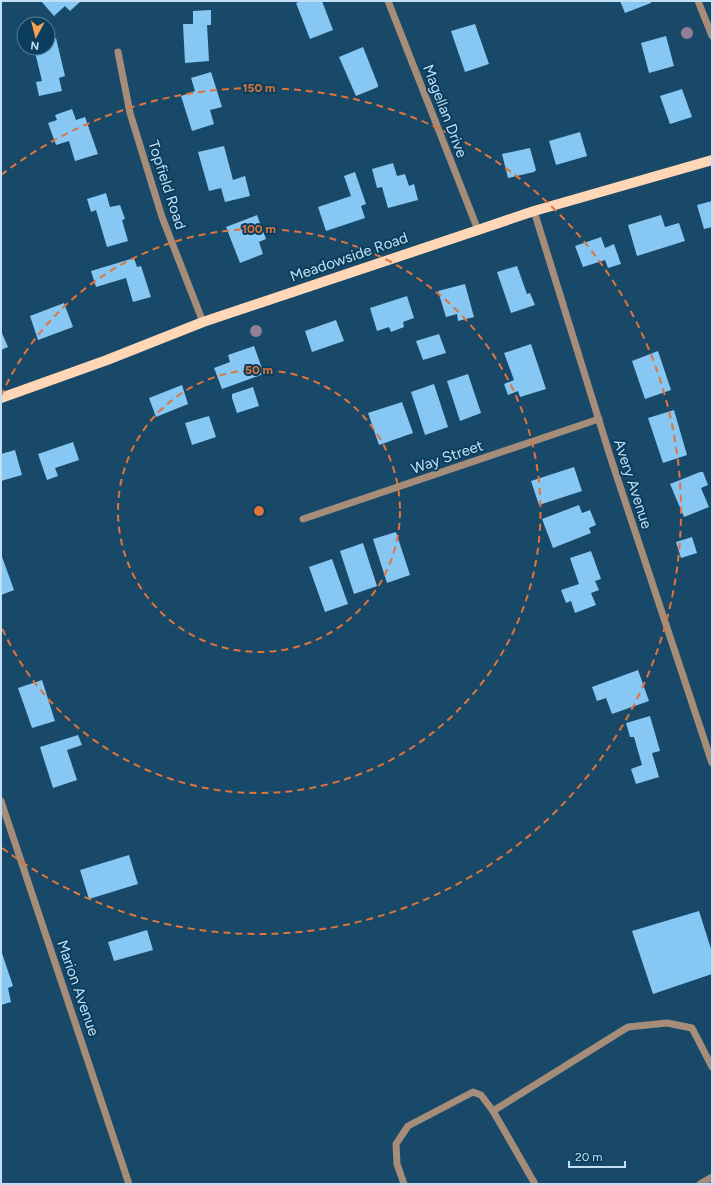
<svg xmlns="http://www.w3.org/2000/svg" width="713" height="1185" font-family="Figtree,sans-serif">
  <rect width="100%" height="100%" fill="#194968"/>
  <g fill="#87c7f4">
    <path d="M41 1H81L70 11 65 6 54 16Z"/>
    <path d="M301 1H322L333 30 310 39 296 3Z"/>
    <path d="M620 1H651V3L625 13Z"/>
    <path d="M211 10V25H207L209 61 185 63 183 24H193V11Z"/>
    <path d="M475 24 489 64 465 72 451 31Z"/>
    <path d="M666 36 674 66 649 73 641 43Z"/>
    <path d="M56 38 65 76 59 78 62 91 39 96 36 82 42 81 34 48H48V40Z"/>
    <path d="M363 47 378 85V87L356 96 339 57Z"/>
    <path d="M211 72 222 107 210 110 214 124 192 131 181 96 195 91 191 78Z"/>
    <path d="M682 89 692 117 670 124 660 96Z"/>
    <path d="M72 109 76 120 85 117 98 154 75 161 69 141 56 145 48 123 57 120 55 115Z"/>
    <path d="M580 132 587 156 556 165 549 141Z"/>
    <path d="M224 146 233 180 245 176 250 196 225 202 221 188 209 191 198 152Z"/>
    <path d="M530 148 536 170 534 172 508 178 502 154Z"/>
    <path d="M393 163 397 176 405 174 409 186 414 184 418 200 388 208 382 187 377 188 372 169Z"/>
    <path d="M355 172 366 204 361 206 365 218 326 231 318 207 351 196 344 176Z"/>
    <path d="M106 193 110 207 120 205 125 219 122 220 128 241 107 247 96 210 91 212 87 199Z"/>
    <path d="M712 201V227L704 229 697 205Z"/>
    <path d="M257 215 266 239 259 242 263 254 240 263 226 227Z"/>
    <path d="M661 215 665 227 679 223 685 241 637 256 628 225Z"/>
    <path d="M601 237 605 248 614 244 621 264 608 268 605 260 583 267 575 246Z"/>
    <path d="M134 258 137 267 141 266 151 297 133 302 126 278 96 287 91 271Z"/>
    <path d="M517 266 527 294 530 293 535 305 511 313 497 272Z"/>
    <path d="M465 284 474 317 458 321 457 314 446 317 438 291Z"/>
    <path d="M407 296 414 318 403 322 404 327 391 332 389 327 377 331 370 308Z"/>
    <path d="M64 303 73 327 38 340 30 316Z"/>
    <path d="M336 320 344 341 312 352 305 331Z"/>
    <path d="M1 331 8 347 1 350Z"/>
    <path d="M439 334 446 353 423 360 416 341Z"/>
    <path d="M531 344 546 389 520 397 518 391 508 395 504 384 514 380 504 353Z"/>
    <path d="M254 346 264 374 222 389 214 368 230 362 228 355Z"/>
    <path d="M658 351 671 390 645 399 632 361Z"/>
    <path d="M468 374 481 413 460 421 447 381Z"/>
    <path d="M434 384 448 427 425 435 411 392Z"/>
    <path d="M182 385 188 404 156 417 149 398Z"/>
    <path d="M253 387 259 406 237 413 232 398V394Z"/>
    <path d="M402 402 413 433 379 445 368 413Z"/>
    <path d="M674 410 687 455 663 463 648 418Z"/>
    <path d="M209 416 216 437 192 445 185 423Z"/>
    <path d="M73 442 79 460 55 468 58 476 47 480 38 454Z"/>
    <path d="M15 450 22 475 1 481V454Z"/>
    <path d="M574 467 582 491 539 505 531 481Z"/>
    <path d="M700 472H703L708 485 701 488 709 507 684 517 670 484Z"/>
    <path d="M579 505 582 513 590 510 596 525 589 528 591 533 553 548 542 519Z"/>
    <path d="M396 532 410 575 387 583 373 539Z"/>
    <path d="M692 537 697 553 681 558 676 542Z"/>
    <path d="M363 543 377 586 354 594 340 551Z"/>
    <path d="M591 551 601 579 595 581 599 590 591 593 596 605 575 613 571 601 566 603 561 590 579 584 570 558Z"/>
    <path d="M1 554 14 590 1 595Z"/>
    <path d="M332 559 348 604 325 612 309 567Z"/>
    <path d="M638 670 649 701 612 714 606 698 597 701 592 687Z"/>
    <path d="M42 680 55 721 32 728 18 688Z"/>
    <path d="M650 716 660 751 652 753 659 777 636 784 631 769 642 765 634 737H630L626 723Z"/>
    <path d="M78 735 82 745 67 750 77 780 53 788 40 747Z"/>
    <path d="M129 855 138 884 89 899 80 870Z"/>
    <path d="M699 911 712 952V974L653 994 632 931Z"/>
    <path d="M147 930 153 950 114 961 108 942Z"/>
    <path d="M1 950 13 986 8 988 11 1002 1 1005Z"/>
  </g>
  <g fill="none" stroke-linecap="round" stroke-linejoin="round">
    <g stroke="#a68d7a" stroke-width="7">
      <path d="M388 1 478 230"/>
      <path d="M698 1 712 36"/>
      <path d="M118 52 130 113 162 217 203 322"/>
      <path d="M534 211 611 459 712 763"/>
      <path d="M303 519 599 419"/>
      <path d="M1 801 129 1184"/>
      <path d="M493 1111 628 1027 667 1023 692 1028 712 1067"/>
      <path d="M404 1184 397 1164 396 1144 408 1126 473 1092 481 1095 493 1111 535 1184"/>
      <path d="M700 1184 712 1177"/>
    </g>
    <path stroke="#ffd6b6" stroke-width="10" d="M1 398 107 360 203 322 478 230 534 211 712 160"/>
  </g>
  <g fill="#947d98">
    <circle cx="687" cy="33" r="6"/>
    <circle cx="256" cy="331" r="6"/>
  </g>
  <g fill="none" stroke="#e0743b" stroke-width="2" stroke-dasharray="7 5">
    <circle cx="259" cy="511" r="141"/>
    <path d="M1 396A282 282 0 1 1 1 626"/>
    <path d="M1 175A423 423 0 1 1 1 847"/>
  </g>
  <g text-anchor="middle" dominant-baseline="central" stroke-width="4" stroke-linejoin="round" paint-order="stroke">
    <g font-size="15" fill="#c1e0f7" stroke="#0b3e5c">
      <text transform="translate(445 111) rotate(69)">Magellan Drive</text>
      <text transform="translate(167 185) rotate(72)">Topfield Road</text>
      <text transform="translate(349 257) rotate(-19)">Meadowside Road</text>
      <text transform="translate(447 457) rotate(-19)">Way Street</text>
      <text transform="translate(633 484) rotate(72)">Avery Avenue</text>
      <text transform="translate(78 988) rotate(71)">Marion Avenue</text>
    </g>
  </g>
  <circle cx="259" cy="511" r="6" fill="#e0743b" stroke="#0b3e5c" stroke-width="2"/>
  <g font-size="12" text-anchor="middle" font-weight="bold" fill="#e0743b" stroke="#0b3e5c" stroke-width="4" stroke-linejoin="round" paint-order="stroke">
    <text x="259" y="92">150 m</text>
    <text x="259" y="233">100 m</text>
    <text x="259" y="374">50 m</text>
  </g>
  <rect width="713" height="1185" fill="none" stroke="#c1e0f7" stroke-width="4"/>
  <g transform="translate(36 36) rotate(187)"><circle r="19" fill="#0b3e5c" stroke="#547f9a"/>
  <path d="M0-3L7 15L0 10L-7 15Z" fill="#fa9f4e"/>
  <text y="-6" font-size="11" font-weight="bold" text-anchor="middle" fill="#c1e0f7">N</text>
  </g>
  <path d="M569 1161v6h56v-6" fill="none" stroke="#c1e0f7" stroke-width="2"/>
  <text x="575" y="1161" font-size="12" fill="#c1e0f7" stroke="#0b3e5c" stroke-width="3" paint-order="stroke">20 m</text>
</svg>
